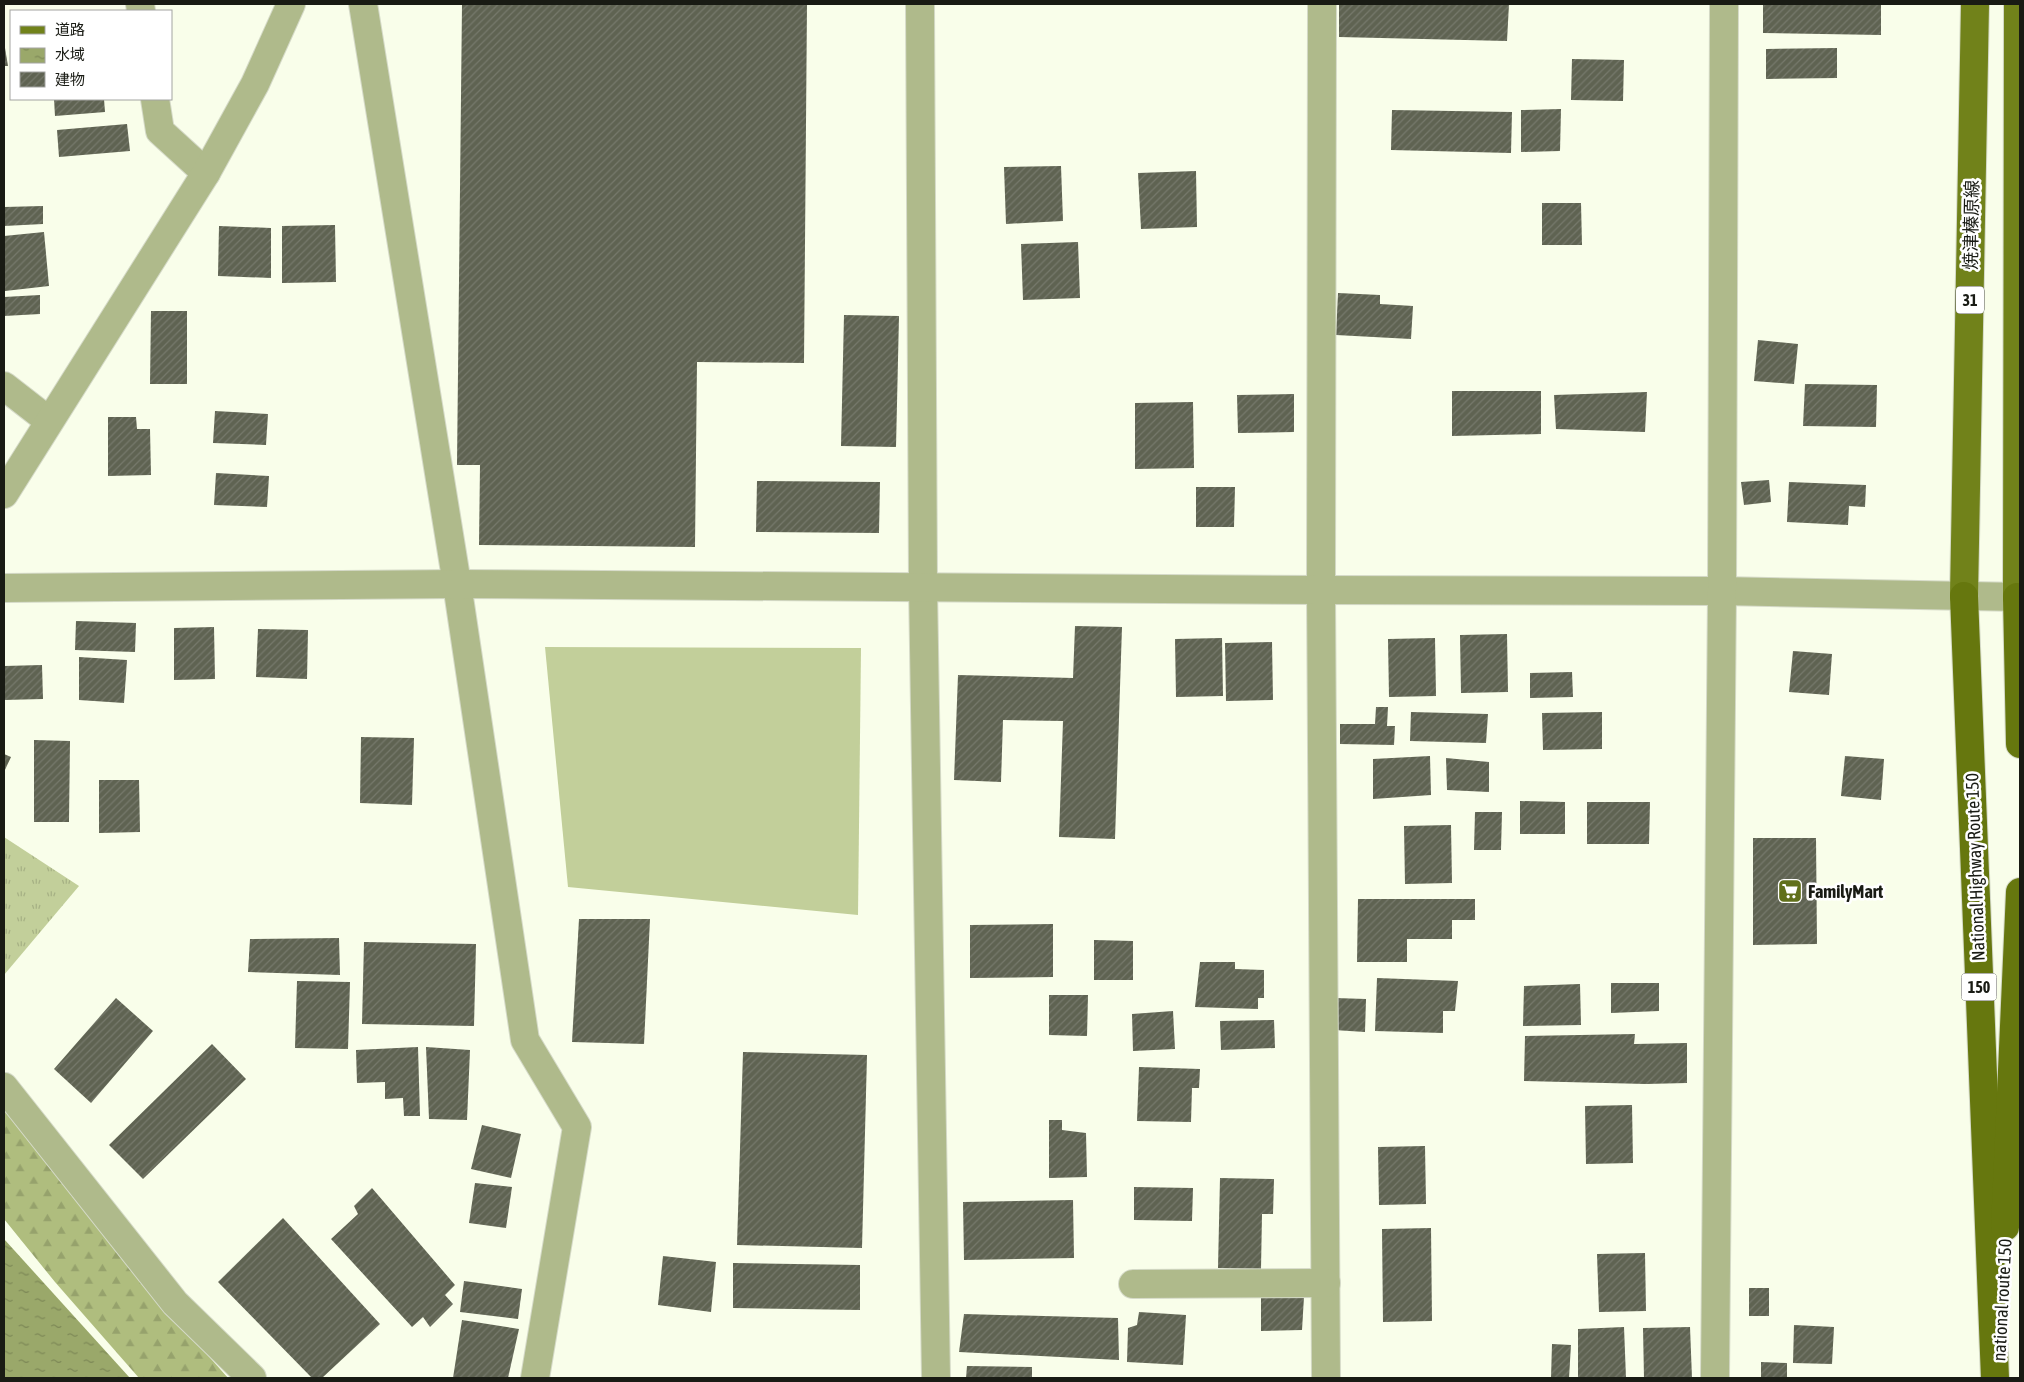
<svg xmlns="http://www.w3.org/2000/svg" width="2024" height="1382" font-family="'Asap Condensed','Noto Sans JP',sans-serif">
  <defs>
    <pattern id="grass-tufts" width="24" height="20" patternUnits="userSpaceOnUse" patternTransform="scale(1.25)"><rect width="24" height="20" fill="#c2cf9a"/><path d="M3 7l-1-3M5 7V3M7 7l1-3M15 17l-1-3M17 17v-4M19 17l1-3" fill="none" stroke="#a6b184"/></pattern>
    <pattern id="forest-firs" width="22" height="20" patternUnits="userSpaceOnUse" patternTransform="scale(1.25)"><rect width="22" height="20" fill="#afbd7e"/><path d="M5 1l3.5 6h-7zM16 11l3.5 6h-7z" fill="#96a26c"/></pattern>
    <pattern id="water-ripples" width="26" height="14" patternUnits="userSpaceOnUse" patternTransform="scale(1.25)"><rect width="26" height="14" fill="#9aa86a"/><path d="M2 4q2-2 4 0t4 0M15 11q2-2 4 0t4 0" fill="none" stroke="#7d8856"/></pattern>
    <pattern id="building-hatch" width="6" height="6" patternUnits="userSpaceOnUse" patternTransform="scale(1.25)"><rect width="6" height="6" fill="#5f6352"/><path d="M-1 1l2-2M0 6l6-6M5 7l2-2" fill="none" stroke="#76796c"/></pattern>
  </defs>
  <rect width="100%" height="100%" fill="#f9feea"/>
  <path fill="url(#grass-tufts)" d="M4 837 79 886 4 975Z"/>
  <path fill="url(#forest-firs)" d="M4 1109 198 1344 228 1378H139L55 1282 4 1219Z"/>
  <path fill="#c2cf9a" d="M545 647 861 648 858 915 568 887Z"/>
  <path fill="url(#water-ripples)" d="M4 1239 130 1378H4Z"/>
  <g fill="url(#building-hatch)">
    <path d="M462 4H807L804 363 697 362 695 547 479 545 480 465H457Z"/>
    <path d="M1339 4H1509L1507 41 1339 37Z"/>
    <path d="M1763 4H1881V35L1763 33Z"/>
    <path d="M4 42 8 66H4Z"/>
    <path d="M1837 48V78L1766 79V49Z"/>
    <path d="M1572 59 1624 60 1623 101 1571 100Z"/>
    <path d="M54 99H104L105 112 55 116Z"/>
    <path d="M1561 109 1560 151 1521 152V110Z"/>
    <path d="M1392 110 1512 112 1511 153 1391 150Z"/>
    <path d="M127 124 130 151 59 157 57 130Z"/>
    <path d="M1061 166 1063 221 1006 224 1004 167Z"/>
    <path d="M1196 171 1197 227 1141 229 1138 173Z"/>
    <path d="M1542 203H1581L1582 245H1542Z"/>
    <path d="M43 206V224L4 226V207Z"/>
    <path d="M335 225 336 282 282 283V226Z"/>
    <path d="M219 226 271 228V278L218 276Z"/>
    <path d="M44 232 49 286 5 291 4 236Z"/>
    <path d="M1078 242 1080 298 1023 300 1021 244Z"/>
    <path d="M1338 293 1380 295V304L1413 306 1411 339 1336 335Z"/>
    <path d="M40 295V314L4 316V297Z"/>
    <path d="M151 311H187V384H150Z"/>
    <path d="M844 315 899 316 896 447 841 446Z"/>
    <path d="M1758 340 1798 344 1794 384 1754 381Z"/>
    <path d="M1805 384 1877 385 1876 427 1803 426Z"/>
    <path d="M1452 391H1541V434L1452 436Z"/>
    <path d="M1647 392 1645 432 1556 429 1554 395Z"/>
    <path d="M1294 394V432L1238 433 1237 395Z"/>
    <path d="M1193 402 1194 468 1135 469V403Z"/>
    <path d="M215 411 268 414 266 445 213 443Z"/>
    <path d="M108 417H136L137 429H150L151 475 108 476Z"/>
    <path d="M216 473 269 476 267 507 214 505Z"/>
    <path d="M1769 480 1771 502 1744 505 1741 482Z"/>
    <path d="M757 481 880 482 879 533 756 532Z"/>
    <path d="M1789 482 1866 485 1865 507 1849 506 1848 525 1787 522Z"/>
    <path d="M1196 487H1235L1234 527H1196Z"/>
    <path d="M76 621 136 623 135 652 75 650Z"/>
    <path d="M1075 626 1122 627 1115 839 1059 837 1063 721 1003 720 1001 782 954 780 958 675 1073 678Z"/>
    <path d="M214 627 215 679 174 680V628Z"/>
    <path d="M258 629 308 630 307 679 256 677Z"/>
    <path d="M1507 634 1508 692 1461 693 1460 635Z"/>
    <path d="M1222 638 1223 696 1176 697 1175 639Z"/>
    <path d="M1435 638 1436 696 1389 697 1388 639Z"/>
    <path d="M1272 642 1273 700 1226 701 1225 643Z"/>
    <path d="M1793 651 1832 654 1829 695 1789 692Z"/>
    <path d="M79 657 127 660 124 703 79 700Z"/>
    <path d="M42 665 43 699 4 700V666Z"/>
    <path d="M1572 672 1573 697 1530 698V673Z"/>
    <path d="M1376 707H1388L1387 726H1395L1394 745 1340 744V724H1375Z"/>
    <path d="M1411 712 1488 714 1486 743 1410 741Z"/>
    <path d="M1602 712V749L1543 750 1542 713Z"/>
    <path d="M361 737 414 738 412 805 360 803Z"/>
    <path d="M34 740 70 741 69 822H34Z"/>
    <path d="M4 754 11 757 4 772Z"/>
    <path d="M1430 756 1431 795 1373 799V759Z"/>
    <path d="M1845 756 1884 759 1881 800 1841 796Z"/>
    <path d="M1446 758 1489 762V792L1447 790Z"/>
    <path d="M99 780H139L140 832 99 833Z"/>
    <path d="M1520 801 1565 802V834H1520Z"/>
    <path d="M1587 802H1650L1649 844H1587Z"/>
    <path d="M1475 812H1502L1501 850H1474Z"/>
    <path d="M1451 825 1452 883 1405 884 1404 826Z"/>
    <path d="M1753 838H1816L1817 944 1753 945Z"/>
    <path d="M1358 899H1475V920H1452V939H1407V962H1357Z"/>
    <path d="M579 919H650L644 1044 572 1042Z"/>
    <path d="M1053 924V977L970 978V925Z"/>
    <path d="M339 938 340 975 248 972 250 939Z"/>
    <path d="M1094 940 1133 941V980H1094Z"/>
    <path d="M364 942 476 944 474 1026 362 1024Z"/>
    <path d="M1200 962H1235V969L1264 970V998H1258V1009L1195 1007Z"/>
    <path d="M1377 978 1458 981 1455 1011H1443V1033L1375 1031Z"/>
    <path d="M297 981 350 982 348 1049 295 1048Z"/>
    <path d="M1611 983H1659V1011L1611 1013Z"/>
    <path d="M1580 984 1581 1025 1523 1026 1524 986Z"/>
    <path d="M1049 995H1088L1087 1036 1049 1035Z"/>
    <path d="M116 998 153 1031 91 1103 54 1069Z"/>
    <path d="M1335 998 1366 999 1365 1032 1334 1030Z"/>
    <path d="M1173 1011 1175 1049 1133 1051 1132 1014Z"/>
    <path d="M1274 1020 1275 1048 1221 1050 1220 1021Z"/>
    <path d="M1635 1034 1634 1044 1687 1043V1083L1646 1084 1524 1081 1525 1036Z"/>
    <path d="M212 1044 246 1079 143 1179 109 1145Z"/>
    <path d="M418 1047 420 1116H404L403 1098 385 1099V1082L357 1083 356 1050Z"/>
    <path d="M426 1047 470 1050 467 1120 429 1119Z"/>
    <path d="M743 1052 867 1055 862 1248 737 1245Z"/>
    <path d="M1139 1067 1200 1069 1199 1088H1192L1191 1122 1137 1121Z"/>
    <path d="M1632 1105 1633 1163 1586 1164 1585 1106Z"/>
    <path d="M1049 1120H1062V1130L1086 1133 1087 1177 1049 1178Z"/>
    <path d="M482 1125 521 1134 511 1178 471 1169Z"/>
    <path d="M1425 1146 1426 1204 1379 1205 1378 1147Z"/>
    <path d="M1220 1178 1274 1179 1273 1214H1262L1261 1269 1218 1268Z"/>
    <path d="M475 1183 512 1187 506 1228 469 1223Z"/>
    <path d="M1134 1187 1193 1188 1192 1221 1134 1220Z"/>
    <path d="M372 1188 455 1285 445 1295 453 1304 430 1327 423 1317 412 1327 331 1239 358 1214 354 1206Z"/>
    <path d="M1073 1200 1074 1258 964 1260 963 1202Z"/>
    <path d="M283 1218 380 1324 322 1378H312L218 1282Z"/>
    <path d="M1431 1228 1432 1321 1383 1322 1382 1229Z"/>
    <path d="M1645 1253 1646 1311 1599 1312 1597 1254Z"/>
    <path d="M663 1256 716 1262 711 1312 658 1305Z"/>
    <path d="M733 1263 860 1265V1310L733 1308Z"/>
    <path d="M464 1281 522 1289 518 1319 460 1312Z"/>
    <rect x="1749" y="1288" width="20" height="28"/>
    <path d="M1261 1295 1304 1297 1302 1330 1261 1331Z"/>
    <path d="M1139 1312 1186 1315 1183 1365 1127 1362 1128 1328 1137 1325Z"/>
    <path d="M964 1314 1118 1318 1119 1360 959 1352Z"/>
    <path d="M462 1320 519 1329 508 1378H453Z"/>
    <path d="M1794 1325 1834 1327 1832 1364 1793 1363Z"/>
    <path d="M1624 1327 1626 1378H1578V1329Z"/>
    <path d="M1690 1327 1692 1378H1644L1643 1328Z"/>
    <path d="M1552 1344 1571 1345 1569 1378H1551Z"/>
    <path d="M1761 1362 1787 1363V1378H1761Z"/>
    <path d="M967 1366 1032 1367V1378H966Z"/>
  </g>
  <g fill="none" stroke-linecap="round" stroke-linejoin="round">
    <defs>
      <g id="minor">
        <path d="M140 4 141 11"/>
        <path d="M363 4 457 584 525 1040 577 1127 535 1378"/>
        <path d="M920 4 923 586 936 1378"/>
        <path d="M1322 4 1321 590 1326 1378"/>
        <path d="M155 99 160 131 206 173"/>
        <path d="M4 386 49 421"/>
        <path d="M1133 1284 1326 1283"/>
      </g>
      <g id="tertiary">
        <path d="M4 494 206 173 255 84 291 4"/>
        <path d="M4 588 457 584 1321 590 1722 591 2020 597"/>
        <path d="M4 1087 175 1303 252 1378"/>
        <path d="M1715 1378 1722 591 1724 4"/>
      </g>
      <g id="primary">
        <path d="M1964 596 1975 4"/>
        <path d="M2017 597 2018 4"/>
      </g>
      <g id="trunk">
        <path d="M1964 596 1995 1378"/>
        <path d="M2017 597 2020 744"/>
        <path d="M2005 1227 2020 892"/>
      </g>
    </defs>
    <use href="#minor" stroke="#d5dac8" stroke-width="30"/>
    <use href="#tertiary" stroke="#d5dac8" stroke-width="30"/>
    <use href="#primary" stroke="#d5dac8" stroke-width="30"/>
    <use href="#trunk" stroke="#d5dac8" stroke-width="30"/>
    <use href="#minor" stroke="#afba8b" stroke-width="28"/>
    <use href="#tertiary" stroke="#afba8b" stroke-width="28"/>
    <use href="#primary" stroke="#71821a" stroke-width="28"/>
    <use href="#trunk" stroke="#66770e" stroke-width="28"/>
  </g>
  <defs>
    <symbol id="supermarket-square" viewBox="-11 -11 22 22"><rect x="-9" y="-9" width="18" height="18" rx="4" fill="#61701b" stroke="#fff"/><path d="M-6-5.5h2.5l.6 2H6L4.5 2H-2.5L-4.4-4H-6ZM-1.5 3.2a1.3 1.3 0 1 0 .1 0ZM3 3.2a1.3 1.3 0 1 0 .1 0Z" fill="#fff"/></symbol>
  </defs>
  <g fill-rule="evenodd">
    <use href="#supermarket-square" x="1776" y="877" width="28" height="28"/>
  </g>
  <g text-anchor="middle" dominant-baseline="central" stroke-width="5" stroke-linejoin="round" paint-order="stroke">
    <g fill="#fff" stroke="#5e5f5a" stroke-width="1">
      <rect x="1956" y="286.5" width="28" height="27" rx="4"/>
      <rect x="1961.5" y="973.5" width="35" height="27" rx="4"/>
    </g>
    <g font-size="16" font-weight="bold" fill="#191b14">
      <text x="1970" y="300">31</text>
      <text x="1979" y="987">150</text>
    </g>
    <g font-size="18" fill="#191b14" stroke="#fff">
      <text transform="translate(1971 225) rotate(-89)">焼津榛原線</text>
      <text transform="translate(1975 867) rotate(-92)">National Highway Route 150</text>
      <text transform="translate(2002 1300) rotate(-87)">national route 150</text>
    </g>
    <g font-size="18" font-weight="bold" fill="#191b14" stroke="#fff" text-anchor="start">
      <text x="1808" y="891">FamilyMart</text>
    </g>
  </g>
  <rect width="2024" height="1382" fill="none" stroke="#191b14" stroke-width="10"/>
  <rect x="10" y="10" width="162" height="90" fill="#ffffff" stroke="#a3a4a1"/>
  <rect x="20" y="26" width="25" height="8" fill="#71821a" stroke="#a3a4a1"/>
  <text x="55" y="35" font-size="15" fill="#191b14">道路</text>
  <rect x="20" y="48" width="25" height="15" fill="url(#water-ripples)" stroke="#a3a4a1"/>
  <text x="55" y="60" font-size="15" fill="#191b14">水域</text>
  <rect x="20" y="72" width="25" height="15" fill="url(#building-hatch)" stroke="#a3a4a1"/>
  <text x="55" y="85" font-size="15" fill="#191b14">建物</text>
</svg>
